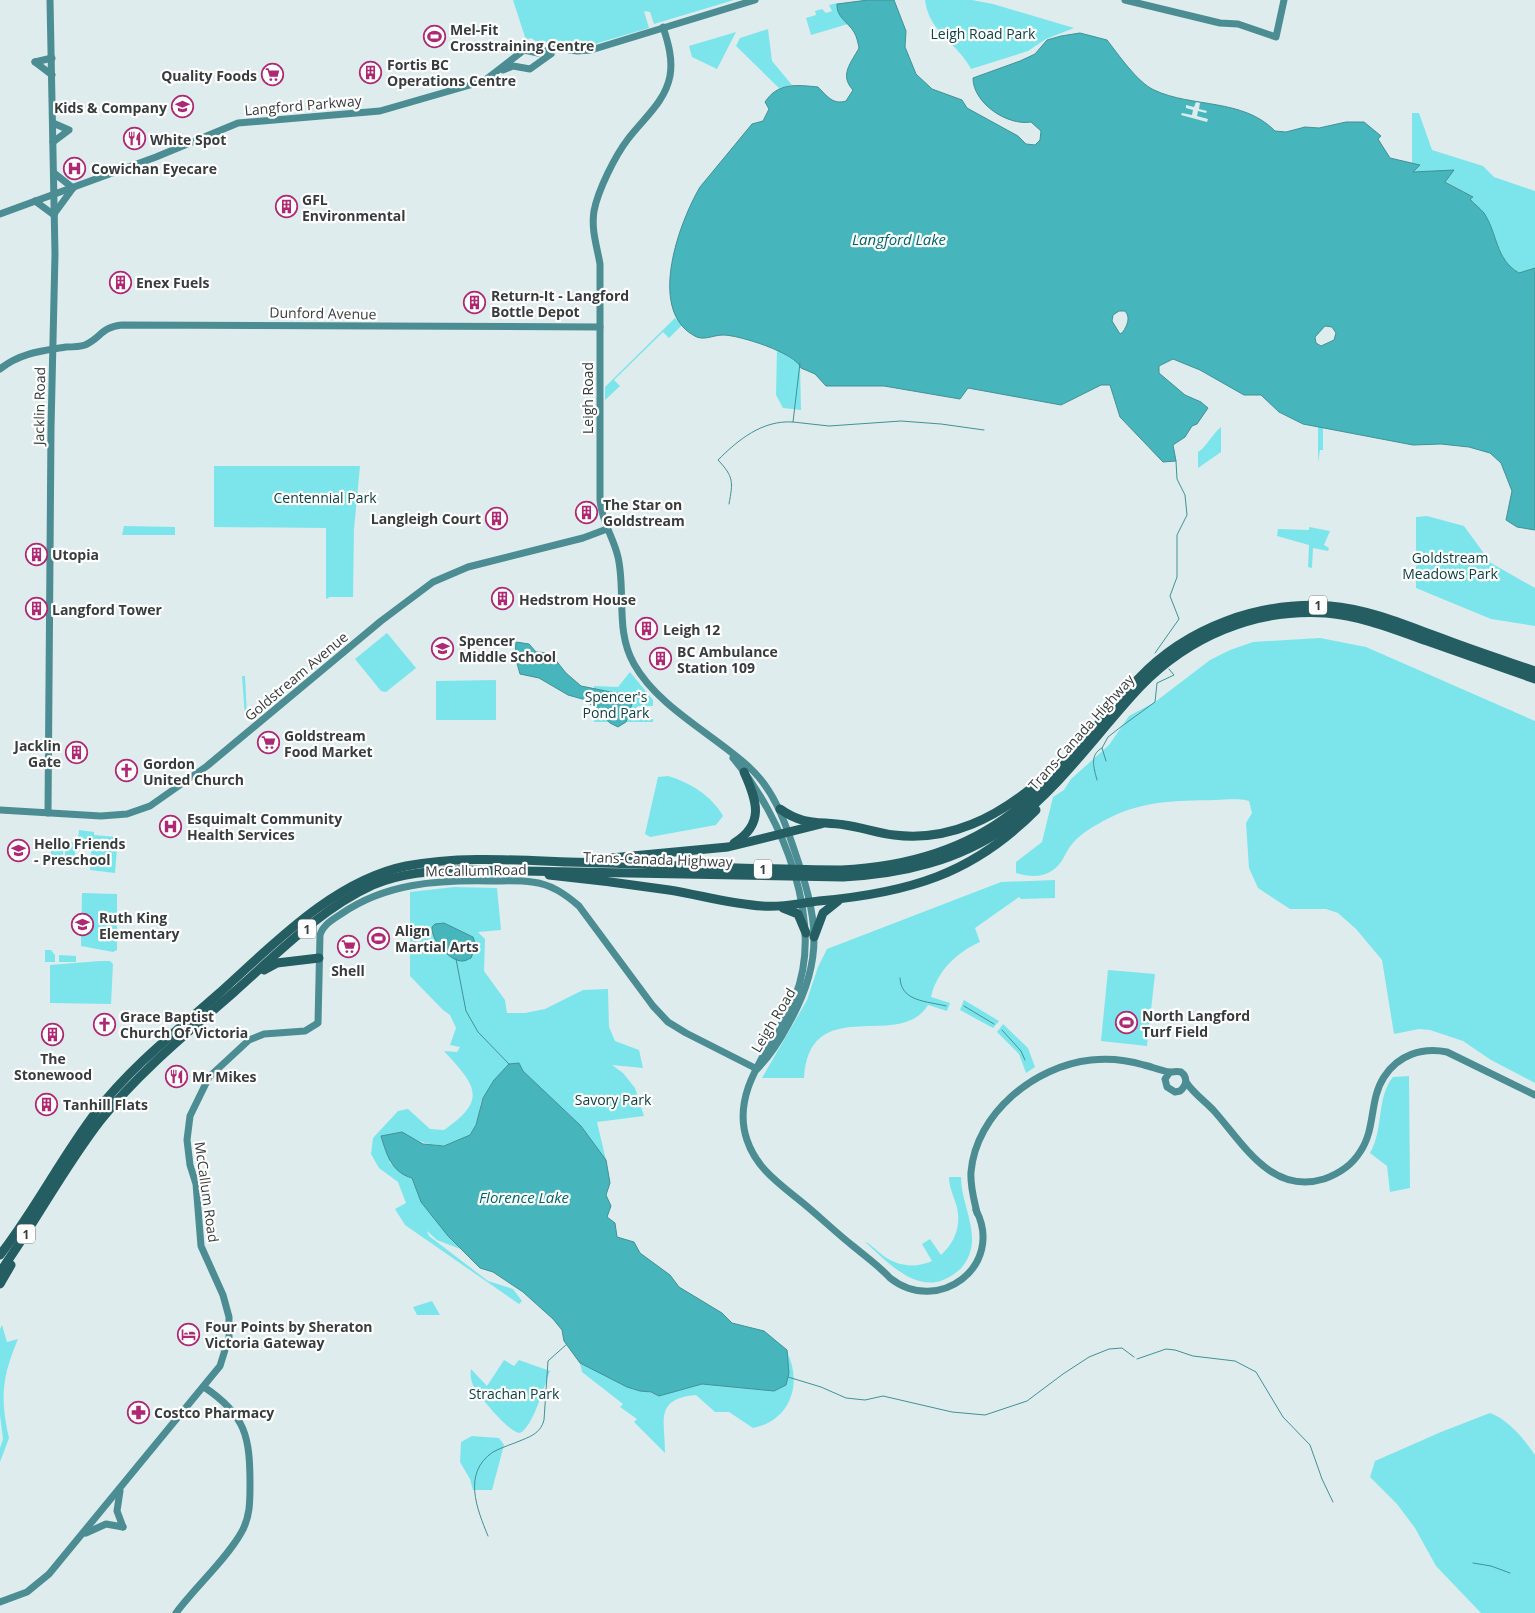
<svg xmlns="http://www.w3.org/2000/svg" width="1535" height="1613" font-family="'Open Sans',sans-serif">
  <rect width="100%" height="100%" fill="#deeced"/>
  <g fill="#7ce5ec">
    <path d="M513 0H734L654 24 650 12 644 11 649 28 581 48C578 47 573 44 570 43 553 40 549 52 531 38L526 40Z"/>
    <path d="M925 0H972L993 4 1074 28 1046 39 1028 51 971 69C958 43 929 33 925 0Z"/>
    <path d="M837 3 842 18 848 24 811 35 806 18 816 15 815 11 822 9 826 13 832 11 829 5Z"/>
    <path d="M768 29 772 61 792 85 779 88 736 46 740 38Z"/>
    <path d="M736 32 717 69 692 57 689 46Z"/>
    <path d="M1412 113H1419L1432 150 1483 166 1494 177 1535 191V268L1519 273C1495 259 1498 234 1484 213 1480 208 1474 203 1470 199L1473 197 1445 181 1453 171 1412 173Z"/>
    <path d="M675 318 682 325 669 338 663 332 614 380 620 386 605 400V387Z"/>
    <path d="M777 349 800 363 801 410 783 408 776 395Z"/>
    <path d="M1221 427V452L1198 468V452C1205 449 1212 434 1221 427Z"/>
    <path d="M1318 427 1323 428V450H1320L1318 462Z"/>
    <path d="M214 466H360L354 529 353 597H330L326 599V528L214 527Z"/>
    <path d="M1427 516 1464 526 1491 563 1535 588V626L1491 619 1416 588V517Z"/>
    <path d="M124 526 175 527V535H122Z"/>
    <path d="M1309 527 1330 531 1324 545 1329 548 1328 551 1313 548 1312 568 1308 567 1309 545 1277 536 1278 529 1309 530Z"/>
    <path d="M387 633 416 668 386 692 381 691 355 659Z"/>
    <path d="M1320 638 1366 647 1535 721V1083L1491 1060 1463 1041 1430 1030 1419 1029 1394 1034 1382 960 1356 929 1338 913 1326 909H1290L1258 888 1249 868 1246 823 1252 813 1249 801C1236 798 1227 800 1215 800 1175 801 1144 800 1107 819 1096 825 1081 833 1073 843 1068 848 1065 856 1061 862 1049 878 1033 878 1016 873V862L1042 842 1053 797 1064 790 1071 779 1109 745 1129 716 1155 702 1210 660 1230 650 1253 642Z"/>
    <path d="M630 672 653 700V706H638L631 719H653V722H594V686L618 687Z"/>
    <path d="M242 676H245L247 716 245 718Z"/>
    <path d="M496 680V720H436V681Z"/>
    <path d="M668 776C689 782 712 796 723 816L716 825 650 837 645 834 658 777Z"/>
    <path d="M79 830 94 832V835L118 837 115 873 90 870 92 843 78 840Z"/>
    <rect x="65" y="842" width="10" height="16"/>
    <rect x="51" y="845" width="12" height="16"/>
    <path d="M1055 880V898L1021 899 1019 897 975 928 980 942C957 952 937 971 931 997L950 1003 947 1011 928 1005C900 1052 810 991 804 1078H762L807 1000 818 967 827 949 1001 882Z"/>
    <path d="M454 887 497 888 501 930 478 932 485 939 484 971 505 1000 507 1013H525L545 1009 583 990 608 989 609 1027 615 1041 639 1050 643 1068 612 1065 623 1073 635 1088 644 1116 597 1122 606 1160 581 1126 523 1071 519 1063C510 1072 487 1089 482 1099 479 1107 480 1117 476 1125 465 1150 431 1149 411 1137L389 1162 401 1173 412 1178 421 1202 460 1249 437 1240 427 1231 429 1236 488 1281 513 1289 522 1301 519 1304 405 1225 395 1209 406 1203 398 1182 379 1168 371 1154 373 1138 398 1111 408 1109 430 1129 444 1130C489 1099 475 1085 444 1051L457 1052 460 1047 450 1045 456 1028 450 1015 443 1010 410 976V892Z"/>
    <path d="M82 893 117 894V950L113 952 81 946Z"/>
    <path d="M45 950H51L55 955V962H45Z"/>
    <path d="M59 955 76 956V962H59Z"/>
    <path d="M100 961H110L113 964 111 1004 50 1003V965Z"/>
    <path d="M1108 970 1155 974 1147 1046 1101 1041Z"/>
    <path d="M964 1000 999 1021 993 1028 960 1010Z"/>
    <path d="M1003 1024 1028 1048 1035 1067 1026 1073 1019 1054 997 1032Z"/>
    <path d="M1409 1076 1410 1188 1390 1192 1387 1166 1370 1153C1384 1129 1376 1098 1393 1077Z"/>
    <path d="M949 1177H961C961 1199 973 1220 972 1242 971 1255 965 1267 954 1274 920 1299 889 1263 865 1242 869 1243 875 1249 880 1253 895 1266 914 1269 932 1261L922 1244 930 1239 941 1255C956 1242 962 1223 956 1204 953 1194 949 1187 949 1177Z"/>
    <path d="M432 1301 440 1315H417L413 1307Z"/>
    <path d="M2 1325 7 1342 18 1339C2 1377 0 1397 9 1438L0 1462V1448L3 1439 0 1415V1329Z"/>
    <path d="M787 1352C803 1384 790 1421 753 1428L729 1412H715L696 1395C654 1399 665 1420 665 1453L634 1422 637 1419 620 1407 623 1404 582 1372 580 1363C596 1370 613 1381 629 1387 640 1392 650 1391 659 1396L702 1384 774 1391 787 1362Z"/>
    <path d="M504 1360 514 1366 519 1360 550 1371C544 1386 533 1427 520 1433 509 1433 478 1395 473 1385 471 1380 470 1375 471 1369L487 1386Z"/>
    <path d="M1490 1413C1509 1420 1524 1439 1535 1455V1613H1481L1436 1566 1415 1528 1397 1504 1370 1477 1375 1461 1441 1432Z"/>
    <path d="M472 1436 499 1438 504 1445 492 1490H473L470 1479 460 1462 461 1442Z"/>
  </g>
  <g fill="#46b5bc" stroke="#429196" fill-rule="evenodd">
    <path d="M868 0H894L906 31 905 47 916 74 932 89 962 100 967 108 1018 136 1026 144 1035 145 1040 140 1041 131 1031 122C1007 126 973 103 973 78L1020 61 1035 54 1047 40 1061 36 1080 33 1107 40C1118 54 1137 82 1154 90 1192 108 1243 98 1275 131L1286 132 1305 127 1319 128 1346 122H1364L1381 136 1378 139 1390 158 1420 165 1413 172 1454 170 1445 182 1473 197 1470 199C1474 204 1480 208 1484 213 1498 234 1495 259 1519 273L1535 268V530L1517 527 1506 520 1512 491 1501 463 1490 453 1469 447 1441 444 1413 445 1303 424 1279 412 1261 395H1244L1200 370 1173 359 1159 366V373L1185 395 1201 402 1208 408 1197 424 1192 426 1185 437 1173 445 1176 461 1163 462 1120 417 1110 385H1101L1061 405 968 388 960 399 884 386H826L815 374 801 368C796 353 739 335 723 335 712 335 703 342 693 335 647 308 680 221 700 187L752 124 763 121 769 109 765 102C778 82 797 85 818 87 827 96 833 105 846 101L853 90C839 75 851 63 859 48 858 43 857 37 854 32 848 22 836 17 837 4ZM1119 311H1125C1131 318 1127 325 1123 332L1120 334 1112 321 1113 315ZM1325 326 1332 327 1336 333 1334 340 1321 346 1316 343 1315 337Z"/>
    <path d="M516 642 529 644 536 652 550 653 566 673 581 686 631 696 633 701 626 722 618 727 610 723 586 700 568 695 539 678 520 674 515 656Z"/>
    <path d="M444 923 473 937 476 945 471 958C468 959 466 961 463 961 450 962 431 940 432 927L435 924Z"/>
    <path d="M519 1063 523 1071 581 1126 606 1160 610 1183 606 1195 611 1206 607 1217 615 1223 617 1237 634 1242 640 1253 670 1275 679 1287 722 1313 732 1323 764 1331 787 1350 789 1373 786 1385 774 1391 702 1384 659 1396 651 1392 640 1391 627 1387 580 1363 564 1341 562 1330 553 1319 523 1292 493 1272 480 1268 448 1236 421 1202 412 1178C391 1172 387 1155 381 1136L402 1132 423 1144 444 1146 470 1135 476 1125 483 1098 494 1080 509 1064Z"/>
  </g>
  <path fill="#deeced" d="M1196 102 1200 103 1199 109 1207 111 1206 113 1198 111 1197 116 1208 119 1207 122 1181 115 1182 113 1192 115 1193 110 1186 108V105L1194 107Z"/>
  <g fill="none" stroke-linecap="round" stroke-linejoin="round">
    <g stroke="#429196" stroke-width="1">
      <path d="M793 422 829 426 901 421 941 424 984 430"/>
      <path d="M729 504C733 482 734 477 718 460 738 440 762 420 793 422L800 363"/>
      <path d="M1155 653 1179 619 1170 596 1177 577V535L1187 515 1185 495 1177 479 1176 461"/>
      <path d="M1106 761 1102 748 1108 737 1122 726 1155 702 1157 683 1174 675 1169 669"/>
      <path d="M1097 780C1094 768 1089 755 1102 748"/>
      <path d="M456 959 466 1011 478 1032 509 1064"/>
      <path d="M900 978C901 1002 927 1001 946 1006"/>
      <path d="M964 1006 994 1024"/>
      <path d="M1002 1030 1021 1051 1025 1060"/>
      <path d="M1137 1359 1166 1349 1175 1350 1193 1356 1235 1361 1256 1372 1283 1417 1310 1445 1322 1479 1333 1502"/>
      <path d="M788 1377 821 1387 846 1398 865 1400 883 1396 952 1412 985 1415 1027 1401 1063 1374 1089 1357 1109 1349 1122 1348 1134 1357"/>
      <path d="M488 1536C477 1509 462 1473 493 1452 502 1447 513 1444 522 1440 532 1436 541 1432 544 1420L548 1361 567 1344"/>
      <path d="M1473 1563 1491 1566 1510 1573"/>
    </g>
    <g stroke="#4b8d92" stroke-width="7">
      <path d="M1125 0 1220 23 1238 24 1276 37 1284 0"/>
      <path d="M663 27C668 42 673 59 670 76 665 102 644 118 628 139 615 156 598 190 594 211 591 230 597 246 600 264V500C602 523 613 536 618 557 626 592 615 631 634 664 658 707 713 734 749 767 773 789 784 819 794 849 817 916 826 958 789 1023 780 1040 771 1055 757 1069"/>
      <path d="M35 62 52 75"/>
      <path d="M35 62 52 58"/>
      <path d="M503 70 513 66 530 69 551 54"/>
      <path d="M53 123 69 130 53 142"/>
      <path d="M54 173 73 188"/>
      <path d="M35 201 54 215"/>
      <path d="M0 214 156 157 238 123 380 111 484 81 524 50 538 53 557 48 577 51 591 50 755 0"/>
      <path d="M54 214 73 188"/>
      <path d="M0 369C20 353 41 351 66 347 72 347 79 347 85 345 101 338 101 327 122 325L600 327"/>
      <path d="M733 758C783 817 825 922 795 997 777 1042 729 1088 747 1140 756 1167 777 1182 798 1199 817 1214 834 1231 853 1246 865 1256 879 1266 890 1278 938 1316 1005 1266 976 1210"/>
      <path d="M0 810 101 816 127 814 150 806 207 766 381 621 433 582 468 567 583 538 607 529"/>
      <path d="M48 813 51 428 55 254 50 0"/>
      <path d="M1186 1082C1194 1094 1205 1101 1215 1112 1244 1145 1272 1195 1324 1179 1338 1174 1352 1165 1360 1152 1376 1129 1369 1100 1384 1077 1398 1055 1422 1047 1447 1052L1535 1095"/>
      <path d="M977 1213C974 1199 970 1186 971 1172 976 1113 1035 1066 1091 1060 1109 1058 1127 1060 1144 1065 1152 1067 1162 1071 1170 1072 1174 1072 1177 1071 1181 1072 1188 1077 1187 1085 1180 1091L1175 1092 1167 1087 1165 1079 1170 1072"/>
      <path d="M120 1491 117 1511 123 1527"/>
      <path d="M86 1533 106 1524 123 1527"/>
      <path d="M0 1602 27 1592 49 1574 220 1366 229 1337V1317L223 1295 201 1246 196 1184 190 1165 187 1140 190 1116 209 1077 249 1040 264 1034 305 1031 318 1023 320 935C323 925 333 919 341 914 386 883 437 880 490 881 504 881 519 880 532 882 551 884 565 894 579 906L653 1006 668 1022 686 1033 757 1069"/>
      <path d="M176 1613C195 1587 225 1561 241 1533 250 1518 250 1502 250 1485 250 1437 246 1415 204 1387"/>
    </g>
    <g stroke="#255e62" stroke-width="9">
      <path d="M780 809C804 826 818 821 845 825 861 827 877 833 894 835 950 842 997 817 1039 782"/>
      <path d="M734 843C765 824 757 801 744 772"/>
      <path d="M611 858 728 847 821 824"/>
      <path d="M549 875C589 879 629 884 669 890 700 895 731 904 762 906 782 908 800 903 819 901 907 893 972 875 1036 810"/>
      <path d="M783 908 798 914 806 933"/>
      <path d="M814 937 823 913 838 901"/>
      <path d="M264 970 277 963 319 958"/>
      <path d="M0 1255C35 1210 61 1158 96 1112 130 1068 174 1033 216 996 270 948 332 881 406 866 458 856 515 860 568 862 659 864 750 870 841 870 903 867 963 851 1012 813 1061 775 1096 723 1138 679 1187 627 1259 601 1330 606 1368 609 1405 625 1441 638 1472 650 1503 660 1535 671"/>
      <path d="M0 1272C35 1223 63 1169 100 1121 138 1073 187 1033 233 993 276 955 320 909 373 885 401 873 431 871 461 870L843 877C902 874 958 861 1008 826 1060 788 1096 734 1140 687 1188 637 1255 608 1326 613 1362 616 1396 630 1430 642 1465 654 1500 667 1535 679"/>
      <path d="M0 1284 11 1265"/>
    </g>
  </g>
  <defs>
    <symbol id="stadium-ring" viewBox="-11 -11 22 22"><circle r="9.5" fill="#fff" stroke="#ad2973" stroke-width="1.5"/><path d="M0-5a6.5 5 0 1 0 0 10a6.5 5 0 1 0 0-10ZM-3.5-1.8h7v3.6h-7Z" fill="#ad2973"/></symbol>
    <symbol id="building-ring" viewBox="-11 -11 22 22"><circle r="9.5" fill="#fff" stroke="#ad2973" stroke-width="1.5"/><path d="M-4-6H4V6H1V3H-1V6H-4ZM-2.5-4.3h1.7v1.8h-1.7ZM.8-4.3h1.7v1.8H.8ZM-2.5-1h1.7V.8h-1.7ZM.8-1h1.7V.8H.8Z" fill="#ad2973"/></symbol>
    <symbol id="supermarket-ring" viewBox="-11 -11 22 22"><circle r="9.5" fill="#fff" stroke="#ad2973" stroke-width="1.5"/><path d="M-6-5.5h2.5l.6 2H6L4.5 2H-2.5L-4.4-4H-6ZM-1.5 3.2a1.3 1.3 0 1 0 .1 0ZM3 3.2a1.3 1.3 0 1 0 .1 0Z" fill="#ad2973"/></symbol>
    <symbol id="school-ring" viewBox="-11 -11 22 22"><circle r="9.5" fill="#fff" stroke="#ad2973" stroke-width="1.5"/><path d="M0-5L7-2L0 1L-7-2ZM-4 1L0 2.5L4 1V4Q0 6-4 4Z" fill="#ad2973"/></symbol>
    <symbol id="restaurant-ring" viewBox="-11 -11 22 22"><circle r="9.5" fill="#fff" stroke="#ad2973" stroke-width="1.5"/><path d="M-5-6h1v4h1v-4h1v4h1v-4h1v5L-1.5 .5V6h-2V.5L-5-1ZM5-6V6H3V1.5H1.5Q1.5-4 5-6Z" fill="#ad2973"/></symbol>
    <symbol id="hospital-ring" viewBox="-11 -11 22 22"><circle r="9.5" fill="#fff" stroke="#ad2973" stroke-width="1.5"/><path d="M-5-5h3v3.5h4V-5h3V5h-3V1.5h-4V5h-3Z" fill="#ad2973"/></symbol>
    <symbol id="church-ring" viewBox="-11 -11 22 22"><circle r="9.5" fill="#fff" stroke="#ad2973" stroke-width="1.5"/><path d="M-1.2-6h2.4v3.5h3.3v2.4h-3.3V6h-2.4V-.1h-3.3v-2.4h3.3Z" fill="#ad2973"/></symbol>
    <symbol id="hotel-ring" viewBox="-11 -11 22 22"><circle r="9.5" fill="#fff" stroke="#ad2973" stroke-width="1.5"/><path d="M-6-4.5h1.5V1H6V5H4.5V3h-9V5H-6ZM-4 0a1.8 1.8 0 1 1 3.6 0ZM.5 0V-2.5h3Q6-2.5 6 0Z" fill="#ad2973"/></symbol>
    <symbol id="pharmacy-ring" viewBox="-11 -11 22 22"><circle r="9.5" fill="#fff" stroke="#ad2973" stroke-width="1.5"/><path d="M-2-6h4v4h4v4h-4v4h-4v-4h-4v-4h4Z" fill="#ad2973"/></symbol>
  </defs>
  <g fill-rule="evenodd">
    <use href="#stadium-ring" x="422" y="24" width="25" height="25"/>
    <use href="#building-ring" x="358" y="60" width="25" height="25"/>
    <use href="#supermarket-ring" x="260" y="62" width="25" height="25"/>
    <use href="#school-ring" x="170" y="94" width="25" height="25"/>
    <use href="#restaurant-ring" x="122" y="126" width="25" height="25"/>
    <use href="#hospital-ring" x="62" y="156" width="25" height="25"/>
    <use href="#building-ring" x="274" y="194" width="25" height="25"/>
    <use href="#building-ring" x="108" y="270" width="25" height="25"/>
    <use href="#building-ring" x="462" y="290" width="25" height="25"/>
    <use href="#building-ring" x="574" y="500" width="25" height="25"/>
    <use href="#building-ring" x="484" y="506" width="25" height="25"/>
    <use href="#building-ring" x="24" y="542" width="25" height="25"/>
    <use href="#building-ring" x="490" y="586" width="25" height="25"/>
    <use href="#building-ring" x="24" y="596" width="25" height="25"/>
    <use href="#building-ring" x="634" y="616" width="25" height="25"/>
    <use href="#school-ring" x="430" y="636" width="25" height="25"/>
    <use href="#building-ring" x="648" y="646" width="25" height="25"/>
    <use href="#supermarket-ring" x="256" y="730" width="25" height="25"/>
    <use href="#building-ring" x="64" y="740" width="25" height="25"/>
    <use href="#church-ring" x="114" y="758" width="25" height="25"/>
    <use href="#hospital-ring" x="158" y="814" width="25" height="25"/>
    <use href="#school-ring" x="6" y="838" width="25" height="25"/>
    <use href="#school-ring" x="70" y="912" width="25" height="25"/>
    <use href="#stadium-ring" x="366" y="926" width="25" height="25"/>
    <use href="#supermarket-ring" x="336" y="934" width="25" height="25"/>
    <use href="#stadium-ring" x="1114" y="1010" width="25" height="25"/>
    <use href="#church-ring" x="92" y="1012" width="25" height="25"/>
    <use href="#building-ring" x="40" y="1022" width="25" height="25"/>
    <use href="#restaurant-ring" x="164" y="1064" width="25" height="25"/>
    <use href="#building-ring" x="34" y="1092" width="25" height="25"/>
    <use href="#hotel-ring" x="176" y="1322" width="25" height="25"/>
    <use href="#pharmacy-ring" x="126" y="1400" width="25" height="25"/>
  </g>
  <g text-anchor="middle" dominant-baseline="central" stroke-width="4.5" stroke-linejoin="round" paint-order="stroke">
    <g fill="#fff" stroke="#737676" stroke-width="1">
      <rect x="1309" y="595.5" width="18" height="19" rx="4"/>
      <rect x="754" y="859.5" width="18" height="19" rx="4"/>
      <rect x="298" y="919.5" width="18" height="19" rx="4"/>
      <rect x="17" y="1224.5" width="18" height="19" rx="4"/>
    </g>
    <g font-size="12" font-weight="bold" fill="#373c3c">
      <text x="1318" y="605">1</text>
      <text x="763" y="869">1</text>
      <text x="307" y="929">1</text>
      <text x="26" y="1234">1</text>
    </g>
    <g font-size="14" font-weight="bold" fill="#373c3c" stroke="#fff" text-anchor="start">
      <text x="450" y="29">Mel-Fit<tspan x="450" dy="16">Crosstraining Centre</tspan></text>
      <text x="387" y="64">Fortis BC<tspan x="387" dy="16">Operations Centre</tspan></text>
      <text x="257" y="75" text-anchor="end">Quality Foods</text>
      <text x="167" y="107" text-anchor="end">Kids &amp; Company</text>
      <text x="150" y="139">White Spot</text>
      <text x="91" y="168">Cowichan Eyecare</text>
      <text x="302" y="199">GFL<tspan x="302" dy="16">Environmental</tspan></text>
      <text x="136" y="282">Enex Fuels</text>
      <text x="491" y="295">Return-It - Langford<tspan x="491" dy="16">Bottle Depot</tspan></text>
      <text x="603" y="504">The Star on<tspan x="603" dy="16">Goldstream</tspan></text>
      <text x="481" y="518" text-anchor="end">Langleigh Court</text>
      <text x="52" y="554">Utopia</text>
      <text x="519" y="599">Hedstrom House</text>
      <text x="52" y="609">Langford Tower</text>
      <text x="663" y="629">Leigh 12</text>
      <text x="459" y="640">Spencer<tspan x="459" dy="16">Middle School</tspan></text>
      <text x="677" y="651">BC Ambulance<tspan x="677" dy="16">Station 109</tspan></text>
      <text x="284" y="735">Goldstream<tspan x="284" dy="16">Food Market</tspan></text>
      <text x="61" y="745" text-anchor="end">Jacklin<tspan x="61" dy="16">Gate</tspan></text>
      <text x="143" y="763">Gordon<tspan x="143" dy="16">United Church</tspan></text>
      <text x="187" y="818">Esquimalt Community<tspan x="187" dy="16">Health Services</tspan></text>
      <text x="34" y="843">Hello Friends<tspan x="34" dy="16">- Preschool</tspan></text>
      <text x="99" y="917">Ruth King<tspan x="99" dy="16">Elementary</tspan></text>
      <text x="395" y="930">Align<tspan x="395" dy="16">Martial Arts</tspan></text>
      <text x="348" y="970" text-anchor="middle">Shell</text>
      <text x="1142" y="1015">North Langford<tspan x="1142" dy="16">Turf Field</tspan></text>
      <text x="120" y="1016">Grace Baptist<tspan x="120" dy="16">Church Of Victoria</tspan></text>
      <text x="53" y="1058" text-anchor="middle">The<tspan x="53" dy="16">Stonewood</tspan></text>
      <text x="192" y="1076">Mr Mikes</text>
      <text x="63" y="1104">Tanhill Flats</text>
      <text x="205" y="1326">Four Points by Sheraton<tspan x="205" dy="16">Victoria Gateway</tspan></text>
      <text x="154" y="1412">Costco Pharmacy</text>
    </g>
    <g font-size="14" fill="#0f4145" stroke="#fff">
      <text x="983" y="33">Leigh Road Park</text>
      <text x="325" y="497">Centennial Park</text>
      <text x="1450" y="557">Goldstream<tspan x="1450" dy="16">Meadows Park</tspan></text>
      <text x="616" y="696">Spencer's<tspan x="616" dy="16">Pond Park</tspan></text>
      <text x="613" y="1099">Savory Park</text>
      <text x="514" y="1393">Strachan Park</text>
    </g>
    <g font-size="14" fill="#373c3c" stroke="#fff">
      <text transform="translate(303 105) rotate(-5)">Langford Parkway</text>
      <text transform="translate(323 313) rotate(1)">Dunford Avenue</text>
      <text transform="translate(587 398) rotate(-90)">Leigh Road</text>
      <text transform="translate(39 406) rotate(-89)">Jacklin Road</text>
      <text transform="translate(296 676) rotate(-40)">Goldstream Avenue</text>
      <text transform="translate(1081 732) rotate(-48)">Trans-Canada Highway</text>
      <text transform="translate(658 859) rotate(2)">Trans-Canada Highway</text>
      <text transform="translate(476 870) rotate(-1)">McCallum Road</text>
      <text transform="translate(773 1020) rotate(-59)">Leigh Road</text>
      <text transform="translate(207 1192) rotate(82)">McCallum Road</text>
    </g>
    <g font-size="15" font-style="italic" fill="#016469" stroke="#fff">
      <text x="899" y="239">Langford Lake</text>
      <text x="524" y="1197">Florence Lake</text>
    </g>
  </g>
</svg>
